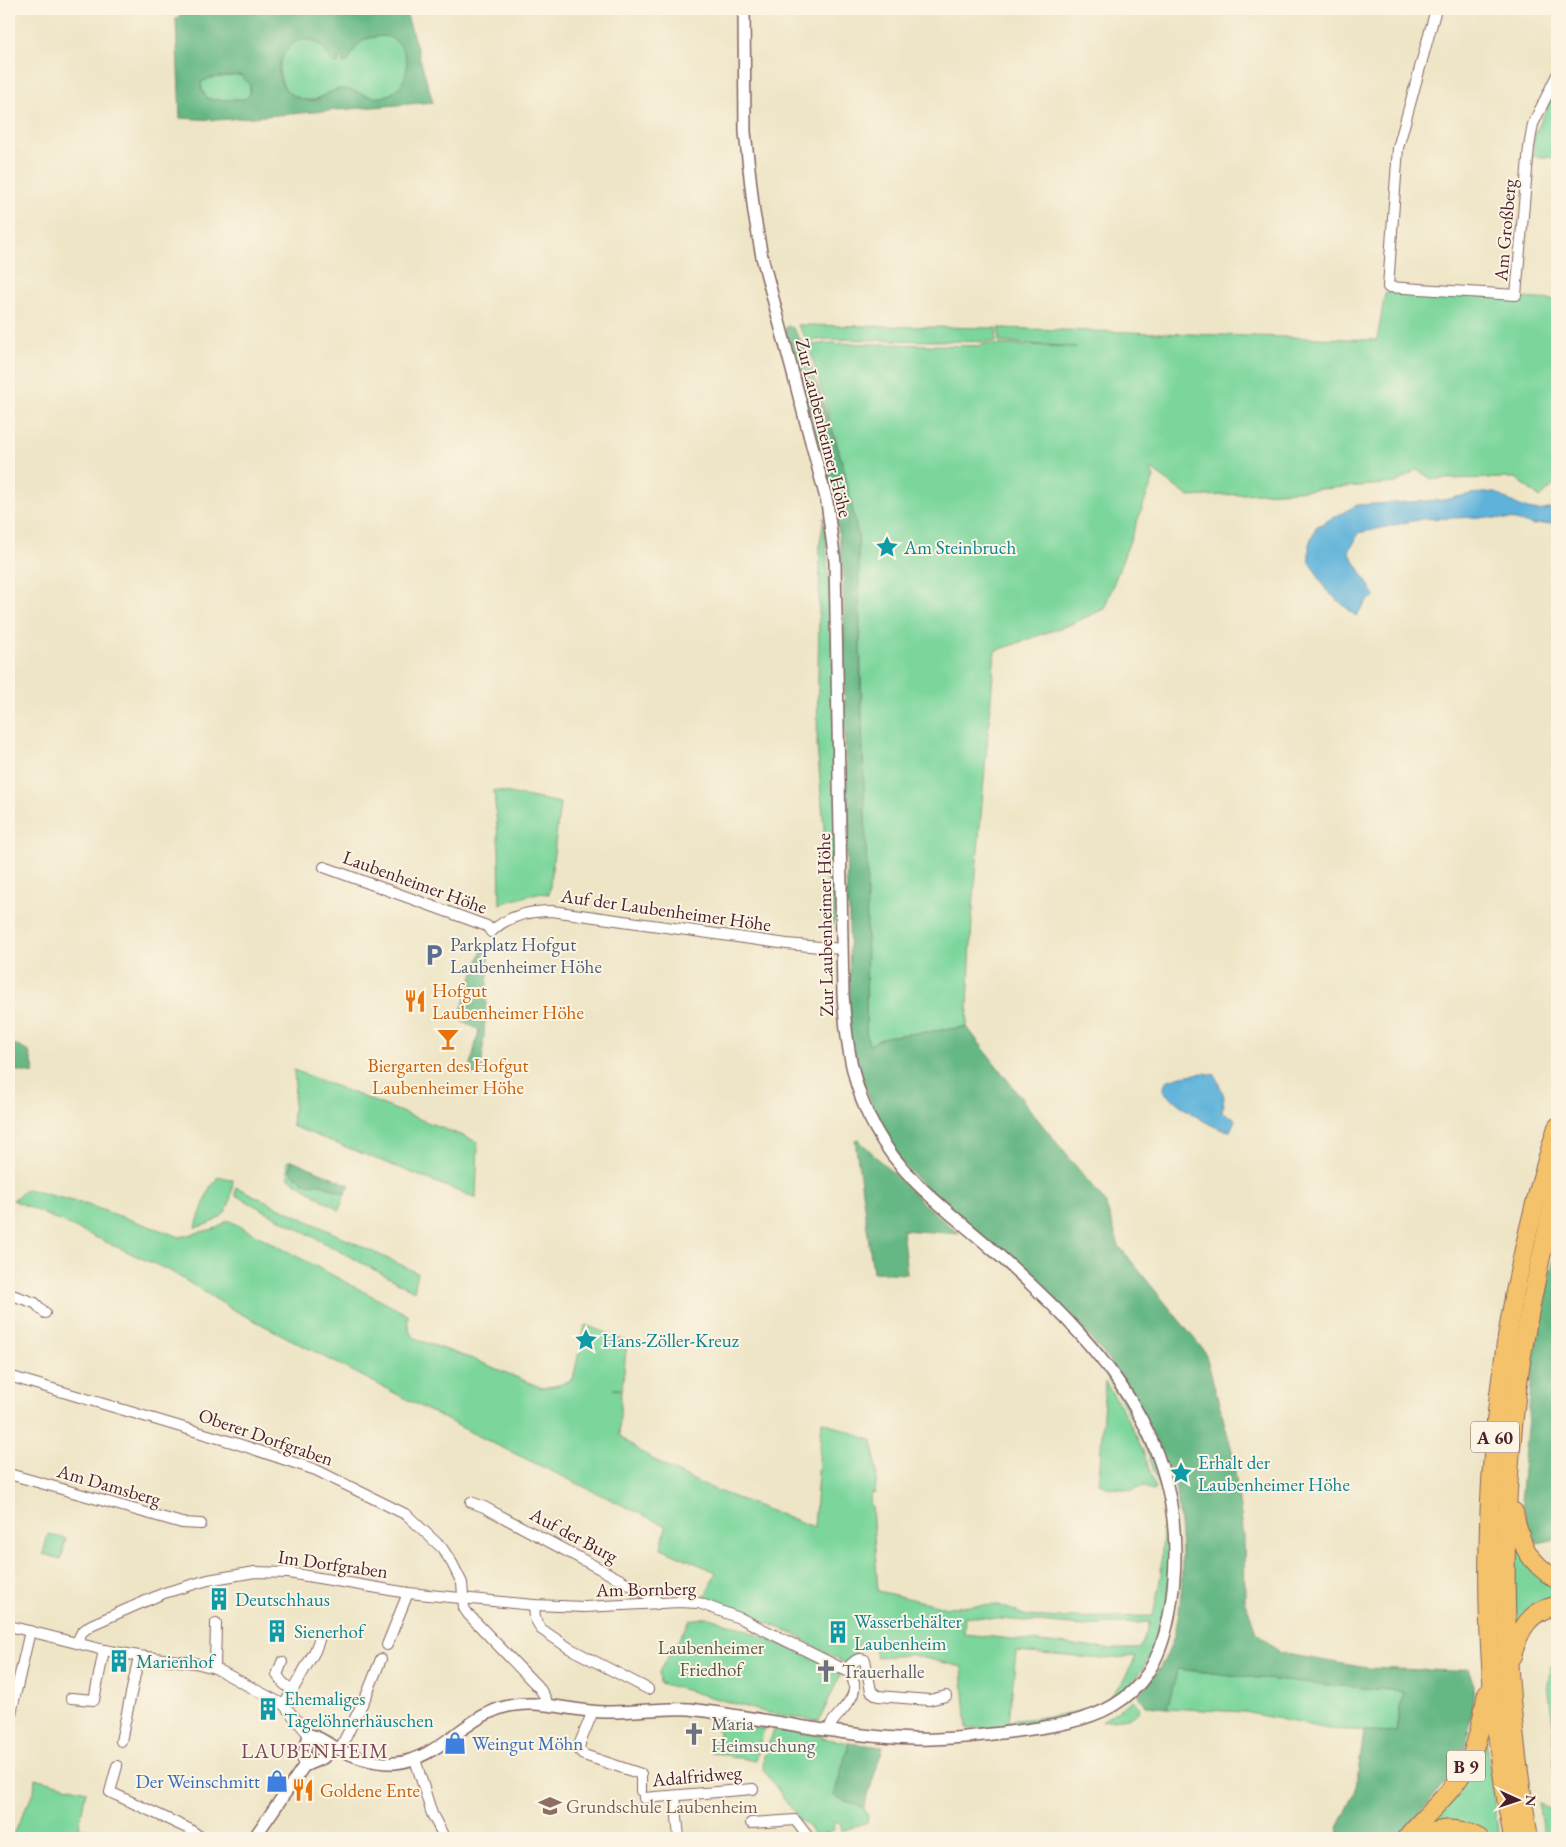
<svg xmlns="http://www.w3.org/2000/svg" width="1566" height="1847" font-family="'EB Garamond',serif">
  <rect width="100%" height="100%" fill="#fcf5e5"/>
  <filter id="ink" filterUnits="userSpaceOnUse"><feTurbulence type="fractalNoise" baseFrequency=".02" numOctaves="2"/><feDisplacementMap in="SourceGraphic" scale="10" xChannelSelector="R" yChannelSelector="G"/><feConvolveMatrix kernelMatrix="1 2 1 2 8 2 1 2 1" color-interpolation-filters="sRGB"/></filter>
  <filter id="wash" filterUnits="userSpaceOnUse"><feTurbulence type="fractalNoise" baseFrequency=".0096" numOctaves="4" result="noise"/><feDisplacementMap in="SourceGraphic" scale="20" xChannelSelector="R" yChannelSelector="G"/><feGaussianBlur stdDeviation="1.12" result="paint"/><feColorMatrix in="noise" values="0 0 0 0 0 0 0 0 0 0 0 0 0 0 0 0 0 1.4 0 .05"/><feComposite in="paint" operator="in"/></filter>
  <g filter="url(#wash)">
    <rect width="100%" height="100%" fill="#eee5c6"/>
    <g fill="#7cd69c" stroke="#637a64" fill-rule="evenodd">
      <path d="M386 36C396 39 403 45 406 56 410 75 403 89 385 96 371 102 356 89 341 89 329 90 320 101 309 100 264 97 276 34 309 40 319 42 329 53 338 59L343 58 348 62C357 42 362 37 386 36Z"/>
      <path d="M240 75 250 84V94L245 99 214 100 207 98 202 90 201 82 210 78Z"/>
      <path d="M1551 100 1557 101V158L1532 156 1535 134Z"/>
      <path d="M1390 291 1557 300V482L1540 498 1516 478 1431 479 1417 469 1396 483 1295 491 1189 497 1150 468 1154 477 1104 609 1071 624 995 651 972 920 967 1027 885 1037 869 1046 866 1031 867 933 858 536 844 469 809 346 825 343 981 346 982 344 1076 347 999 342V328L1377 340 1385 294Z"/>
      <path d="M797 325 997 328 996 342 825 339 808 341Z"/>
      <path d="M824 517 831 608 836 830 835 918 830 933 826 853 817 745 820 543Z"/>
      <path d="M494 790 560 803 549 894 537 893 500 904 499 850Z"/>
      <path d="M294 1070 478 1142 476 1198 292 1126 295 1086Z"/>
      <path d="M292 1160 290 1169 304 1183 322 1184 345 1194 339 1210 289 1178 287 1162Z"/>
      <path d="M218 1176 233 1180C230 1211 227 1219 195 1228L210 1187 213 1185Z"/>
      <path d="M236 1187 418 1273 414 1291 235 1195Z"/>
      <path d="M27 1189 88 1205 180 1237 217 1228 228 1220 408 1315C407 1327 408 1333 418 1340L473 1359 542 1388 559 1385 573 1379 585 1325 627 1341 622 1389H613L621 1390 619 1435C672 1480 750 1502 814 1527L822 1421 873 1441 877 1474 875 1493 871 1494 870 1505 872 1507 878 1591 945 1607 999 1605 1027 1616 1062 1618 1153 1616 1161 1575 1164 1500C1165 1513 1168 1525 1169 1538 1176 1602 1158 1684 1092 1710 1053 1725 1008 1726 967 1729L962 1667 912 1655 876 1657 873 1646 859 1643 855 1655 849 1661 842 1662 790 1632 704 1599 716 1572 661 1548 666 1526 480 1437 232 1309 170 1271 13 1200ZM965 1616 1084 1626 1150 1622 1140 1649H1107L964 1634ZM1016 1652 1104 1659 1136 1656C1130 1669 1123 1682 1113 1693 1091 1716 1039 1717 1009 1721Z"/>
      <path d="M1087 1348 1109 1373 1149 1442 1161 1487H1159C1143 1431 1120 1395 1087 1348Z"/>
      <path d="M1105 1382C1127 1415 1146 1450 1155 1489L1153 1491 1149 1490 1146 1486 1136 1488 1133 1490 1107 1487 1099 1483Z"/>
      <path d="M48 1534 66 1539 61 1559 43 1554Z"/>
      <path d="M1515 1537 1557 1584V1601L1516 1630Z"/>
      <path d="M707 1617 741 1628 842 1671 819 1721 768 1713 660 1683 659 1672 690 1620Z"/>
      <path d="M1557 1663V1772L1554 1770V1732L1548 1684 1551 1665Z"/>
      <path d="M1177 1669 1302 1683 1403 1691 1396 1732 1328 1729 1244 1712 1167 1708Z"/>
      <path d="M1133 1700 1140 1706C1140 1721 1113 1719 1102 1721Z"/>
      <path d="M717 1721 764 1729 755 1761 711 1752 714 1741 719 1739V1731L716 1729Z"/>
      <path d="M774 1730 822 1735V1738L849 1743 834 1796 864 1808 868 1816 867 1822 842 1831 840 1823H833L834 1830 815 1837 807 1825 799 1819 763 1769 764 1755Z"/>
      <path d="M1485 1735 1499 1838 1423 1832Z"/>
      <path d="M35 1778 86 1791 79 1827 107 1838H11L34 1792Z"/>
      <path d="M1538 1804 1557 1811V1838H1544Z"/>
    </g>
    <g fill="#65b784" stroke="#586b58" fill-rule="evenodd">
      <path d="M187 9H405L433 102 217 120 180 118 176 19ZM385 36C416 45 413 92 381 97 368 99 354 88 340 89 330 90 322 99 312 101 307 101 301 99 297 97 259 82 289 25 317 43 325 48 329 57 334 64L339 63 338 59 343 58V63L348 62C357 42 362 37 385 36ZM240 75 250 84V94L245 99 214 100 207 98 202 90 201 82 210 78Z"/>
      <path d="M788 325 793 328 805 347 844 469 858 536 861 700 867 869 866 1031 869 1045 885 1037 967 1027 1035 1116 1105 1202 1119 1246 1205 1352 1232 1451 1244 1536 1245 1600 1256 1632 1281 1653 1367 1668 1456 1671 1468 1668 1474 1685 1472 1710 1466 1747 1447 1781 1398 1838H1337L1338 1828 1355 1793 1364 1731 1396 1732 1403 1691 1302 1683 1178 1669 1167 1708 1147 1706 1138 1696C1149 1683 1159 1671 1167 1655 1189 1608 1183 1525 1173 1474L1168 1469 1135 1398 1108 1359 1073 1319 931 1193 902 1163 884 1137 856 1062 850 1033 849 909 847 906 843 572 837 519 827 473 785 329Z"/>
      <path d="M490 945 481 1078 469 1072 479 1030 458 1019 482 950Z"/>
      <path d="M9 1041 29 1052 34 1069 33 1074 9 1069Z"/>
      <path d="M858 1139 925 1205 960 1234 902 1230 907 1274 873 1272 855 1140Z"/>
      <path d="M292 1160 350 1185 345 1194 322 1184 304 1183 292 1173 290 1169Z"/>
      <path d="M1557 1241V1539L1537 1543 1527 1525 1521 1492 1533 1364Z"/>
      <path d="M849 1743 883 1747 864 1808 834 1796Z"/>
    </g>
    <g fill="#5eb3da" stroke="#546982">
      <path d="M1494 492C1515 503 1534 519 1557 505V523L1532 525 1516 520 1481 517 1422 519 1359 533 1349 552 1375 596 1368 600 1356 616 1326 590 1309 560V544L1316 527 1357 505 1444 500 1471 494Z"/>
      <path d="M1204 1073 1215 1075 1224 1096 1222 1113 1233 1117 1235 1120 1230 1131C1210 1129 1179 1105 1163 1091L1166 1081 1181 1076Z"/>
    </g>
  </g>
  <g filter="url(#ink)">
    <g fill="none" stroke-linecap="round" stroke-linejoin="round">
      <defs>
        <g id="minor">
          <path d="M1436 9 1398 148 1388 287 1516 295 1529 147 1533 124 1557 75"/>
          <path d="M324 867 487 926 491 932C507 916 529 911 552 911L787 944 842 949"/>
          <path d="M9 1294 35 1303 45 1313"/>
          <path d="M9 1376 235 1443 316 1470 407 1515 442 1548 452 1563 462 1583 464 1608 468 1614 540 1689 546 1699V1704"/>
          <path d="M9 1474 182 1523 201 1524"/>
          <path d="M471 1502 484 1507 647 1594 657 1601V1604"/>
          <path d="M534 1605 535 1618 541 1629 569 1648 648 1689"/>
          <path d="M9 1626 104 1650 139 1656 195 1663 215 1668 284 1705 309 1735"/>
          <path d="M77 1642 82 1632 91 1625 164 1593 208 1580 255 1572 289 1573 408 1593 534 1605 585 1607 679 1602 699 1603 742 1619 849 1672C864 1694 843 1707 831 1724L829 1730"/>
          <path d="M387 1645 408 1593"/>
          <path d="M282 1662 277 1675 283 1683 293 1691"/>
          <path d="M215 1668 216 1623"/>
          <path d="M846 1669C852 1664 857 1656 865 1660L871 1691 878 1696 929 1700 946 1696"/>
          <path d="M71 1698 94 1700 104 1650"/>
          <path d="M284 1705 315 1651 319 1640"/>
          <path d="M593 1711 580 1743 579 1750 584 1755 641 1774V1791"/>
          <path d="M9 1722 30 1631"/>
          <path d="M121 1741 139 1656"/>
          <path d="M340 1749 367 1694 381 1659"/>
          <path d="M415 1759 432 1814 442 1833"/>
          <path d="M117 1766 110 1792 189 1829 202 1838"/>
          <path d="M675 1796 679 1838"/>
          <path d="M644 1798 753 1789"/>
          <path d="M751 1823 795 1820 809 1838"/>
        </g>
        <g id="tertiary">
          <path d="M304 1766V1753L309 1735C318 1736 325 1742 333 1746 351 1756 374 1764 395 1763 436 1760 463 1720 501 1708 536 1697 571 1712 606 1712 634 1713 662 1707 690 1709 764 1718 838 1736 913 1739 945 1740 977 1736 1009 1732 1092 1722 1151 1710 1169 1616 1200 1449 1107 1351 992 1249 950 1212 903 1180 876 1130 852 1089 846 1041 843 994L835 562 827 502 762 257 754 213 745 132 744 9"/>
          <path d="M254 1838 304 1766 323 1758 335 1747"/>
        </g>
        <g id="motorway">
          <path d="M1514 1512C1520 1544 1528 1562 1557 1580"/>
          <path d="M1512 1656C1519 1631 1529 1610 1557 1606"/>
          <path d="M1406 1838C1425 1814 1451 1795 1466 1767 1478 1744 1482 1718 1487 1693"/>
          <path d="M1422 1838C1440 1826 1461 1827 1479 1838"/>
          <path d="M1513 1838C1468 1604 1485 1354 1557 1127"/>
          <path d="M1529 1838C1502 1683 1498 1524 1520 1368 1529 1307 1543 1247 1557 1187"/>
        </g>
      </defs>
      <use href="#minor" stroke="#836461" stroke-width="12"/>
      <use href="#tertiary" stroke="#836461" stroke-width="14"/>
      <use href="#motorway" stroke="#836461" stroke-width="20"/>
      <use href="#minor" stroke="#fff" stroke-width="10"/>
      <use href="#tertiary" stroke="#fff" stroke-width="11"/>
      <use href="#motorway" stroke="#f4c26a" stroke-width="18"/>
    </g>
  </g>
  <defs>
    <symbol id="sight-bare" viewBox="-9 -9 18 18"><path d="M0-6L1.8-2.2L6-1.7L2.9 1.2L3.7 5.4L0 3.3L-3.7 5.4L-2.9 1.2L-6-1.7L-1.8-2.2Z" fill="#0f9aa8" stroke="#fcf5e5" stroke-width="2.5" paint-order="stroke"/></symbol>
    <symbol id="parking-bare" viewBox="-9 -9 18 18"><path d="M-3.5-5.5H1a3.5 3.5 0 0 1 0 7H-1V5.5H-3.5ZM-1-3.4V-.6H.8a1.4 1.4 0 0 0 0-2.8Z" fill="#5c6f8a" stroke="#fcf5e5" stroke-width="2.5" paint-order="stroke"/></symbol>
    <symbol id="restaurant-bare" viewBox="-9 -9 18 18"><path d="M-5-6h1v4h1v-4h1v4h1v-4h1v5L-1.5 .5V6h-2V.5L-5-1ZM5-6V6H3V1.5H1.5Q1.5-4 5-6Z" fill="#e8710a" stroke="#fcf5e5" stroke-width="2.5" paint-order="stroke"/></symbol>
    <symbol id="bar-bare" viewBox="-9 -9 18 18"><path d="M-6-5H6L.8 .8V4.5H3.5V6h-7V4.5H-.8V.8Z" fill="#e8710a" stroke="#fcf5e5" stroke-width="2.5" paint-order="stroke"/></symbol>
    <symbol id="building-bare" viewBox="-9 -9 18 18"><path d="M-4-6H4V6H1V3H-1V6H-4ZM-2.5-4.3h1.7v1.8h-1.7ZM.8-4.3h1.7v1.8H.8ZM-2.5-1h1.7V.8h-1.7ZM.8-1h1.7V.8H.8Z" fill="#0f9aa8" stroke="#fcf5e5" stroke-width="2.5" paint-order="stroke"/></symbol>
    <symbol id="church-bare" viewBox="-9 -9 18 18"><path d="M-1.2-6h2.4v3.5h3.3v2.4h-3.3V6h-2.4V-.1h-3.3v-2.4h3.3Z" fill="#6b7280" stroke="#fcf5e5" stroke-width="2.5" paint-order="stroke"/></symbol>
    <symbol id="shop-bare" viewBox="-9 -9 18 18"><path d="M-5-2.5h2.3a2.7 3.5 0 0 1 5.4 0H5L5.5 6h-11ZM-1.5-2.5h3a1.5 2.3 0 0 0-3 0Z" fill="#3f7fe0" stroke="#fcf5e5" stroke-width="2.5" paint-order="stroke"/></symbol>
    <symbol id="school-bare" viewBox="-9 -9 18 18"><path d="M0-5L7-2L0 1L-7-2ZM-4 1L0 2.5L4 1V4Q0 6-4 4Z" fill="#8d6e63" stroke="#fcf5e5" stroke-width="2.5" paint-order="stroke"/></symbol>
  </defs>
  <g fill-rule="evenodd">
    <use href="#sight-bare" x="871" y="531" width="32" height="32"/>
    <use href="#parking-bare" x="418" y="939" width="32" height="32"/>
    <use href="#restaurant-bare" x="399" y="985" width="32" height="32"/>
    <use href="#bar-bare" x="432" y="1023" width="32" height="32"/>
    <use href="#sight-bare" x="570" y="1324" width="32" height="32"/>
    <use href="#sight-bare" x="1165" y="1457" width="32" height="32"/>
    <use href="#building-bare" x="203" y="1583" width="32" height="32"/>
    <use href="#building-bare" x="261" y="1615" width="32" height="32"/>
    <use href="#building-bare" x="822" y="1616" width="32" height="32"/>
    <use href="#building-bare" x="103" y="1645" width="32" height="32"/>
    <use href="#church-bare" x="810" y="1655" width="32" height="32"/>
    <use href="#building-bare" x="252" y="1693" width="32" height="32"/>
    <use href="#church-bare" x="678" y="1718" width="32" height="32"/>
    <use href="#shop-bare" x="439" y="1727" width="32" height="32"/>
    <use href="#shop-bare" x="261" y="1765" width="32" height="32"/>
    <use href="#restaurant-bare" x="287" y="1774" width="32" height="32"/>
    <use href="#school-bare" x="534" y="1790" width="32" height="32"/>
  </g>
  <g text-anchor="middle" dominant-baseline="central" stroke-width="4" stroke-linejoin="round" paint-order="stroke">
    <g fill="#fcf5e5" stroke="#7f5f63" stroke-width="1">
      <rect x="1471" y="1421.5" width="48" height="31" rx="4"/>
      <rect x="1447" y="1750.5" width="38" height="31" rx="4"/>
    </g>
    <g font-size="18" font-weight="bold" fill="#4a1f2b">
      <text x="1495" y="1437">A 60</text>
      <text x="1466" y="1766">B 9</text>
    </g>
    <g font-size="19" fill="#4a1f2b" stroke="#fcf5e5">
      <text transform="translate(1505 230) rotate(-85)">Am Großberg</text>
      <text transform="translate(824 428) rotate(76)">Zur Laubenheimer Höhe</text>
      <text transform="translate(415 882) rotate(20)">Laubenheimer Höhe</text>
      <text transform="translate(666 910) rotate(8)">Auf der Laubenheimer Höhe</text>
      <text transform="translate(825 925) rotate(-91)">Zur Laubenheimer Höhe</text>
      <text transform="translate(266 1437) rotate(19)">Oberer Dorfgraben</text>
      <text transform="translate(109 1485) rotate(16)">Am Damsberg</text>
      <text transform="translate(574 1535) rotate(28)">Auf der Burg</text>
      <text transform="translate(333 1564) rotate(8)">Im Dorfgraben</text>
      <text transform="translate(646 1589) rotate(-1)">Am Bornberg</text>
      <text transform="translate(697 1776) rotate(-5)">Adalfridweg</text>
    </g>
    <g font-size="19" fill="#0d838f" stroke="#fcf5e5" text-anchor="start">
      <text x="904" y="547">Am Steinbruch</text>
      <text x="602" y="1340">Hans-Zöller-Kreuz</text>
      <text x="1198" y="1462">Erhalt der<tspan x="1198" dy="22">Laubenheimer Höhe</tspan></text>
      <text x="235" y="1599">Deutschhaus</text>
      <text x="854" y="1621">Wasserbehälter<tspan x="854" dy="22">Laubenheim</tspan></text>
      <text x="294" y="1631">Sienerhof</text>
      <text x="136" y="1661">Marienhof</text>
      <text x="284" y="1698">Ehemaliges<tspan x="284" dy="22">Tagelöhnerhäuschen</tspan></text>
    </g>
    <g font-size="19" fill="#4e5e75" stroke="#fcf5e5" text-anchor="start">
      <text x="450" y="944">Parkplatz Hofgut<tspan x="450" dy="22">Laubenheimer Höhe</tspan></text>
    </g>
    <g font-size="19" fill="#c56008" stroke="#fcf5e5" text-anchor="start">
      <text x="432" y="990">Hofgut<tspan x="432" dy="22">Laubenheimer Höhe</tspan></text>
      <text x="448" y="1065" text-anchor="middle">Biergarten des Hofgut<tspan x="448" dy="22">Laubenheimer Höhe</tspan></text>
      <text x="320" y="1790">Goldene Ente</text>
    </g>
    <g font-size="19" fill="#59564d" stroke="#fcf5e5">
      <text x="711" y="1647">Laubenheimer<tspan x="711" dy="22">Friedhof</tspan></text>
    </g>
    <g font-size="19" fill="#5b616d" stroke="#fcf5e5" text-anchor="start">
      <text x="842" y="1671">Trauerhalle</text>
      <text x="711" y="1723">Maria<tspan x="711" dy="22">Heimsuchung</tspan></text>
    </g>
    <g font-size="19" fill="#366cbe" stroke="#fcf5e5" text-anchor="start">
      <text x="472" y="1743">Weingut Möhn</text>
      <text x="260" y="1781" text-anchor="end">Der Weinschmitt</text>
    </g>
    <g font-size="19" fill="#785e54" stroke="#fcf5e5" text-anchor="start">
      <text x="566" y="1806">Grundschule Laubenheim</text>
    </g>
    <g font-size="21" letter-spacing="1" fill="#7b485d" stroke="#fcf5e5">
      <text x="315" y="1750">LAUBENHEIM</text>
    </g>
  </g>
  <rect width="1566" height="1847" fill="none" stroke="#fcf5e5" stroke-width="30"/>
  <g transform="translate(1518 1800) rotate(93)" stroke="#fcf5e5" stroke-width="4" paint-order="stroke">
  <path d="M0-4L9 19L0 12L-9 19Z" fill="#4a1f2b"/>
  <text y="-8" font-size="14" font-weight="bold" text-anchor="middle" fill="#4a1f2b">N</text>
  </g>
</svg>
